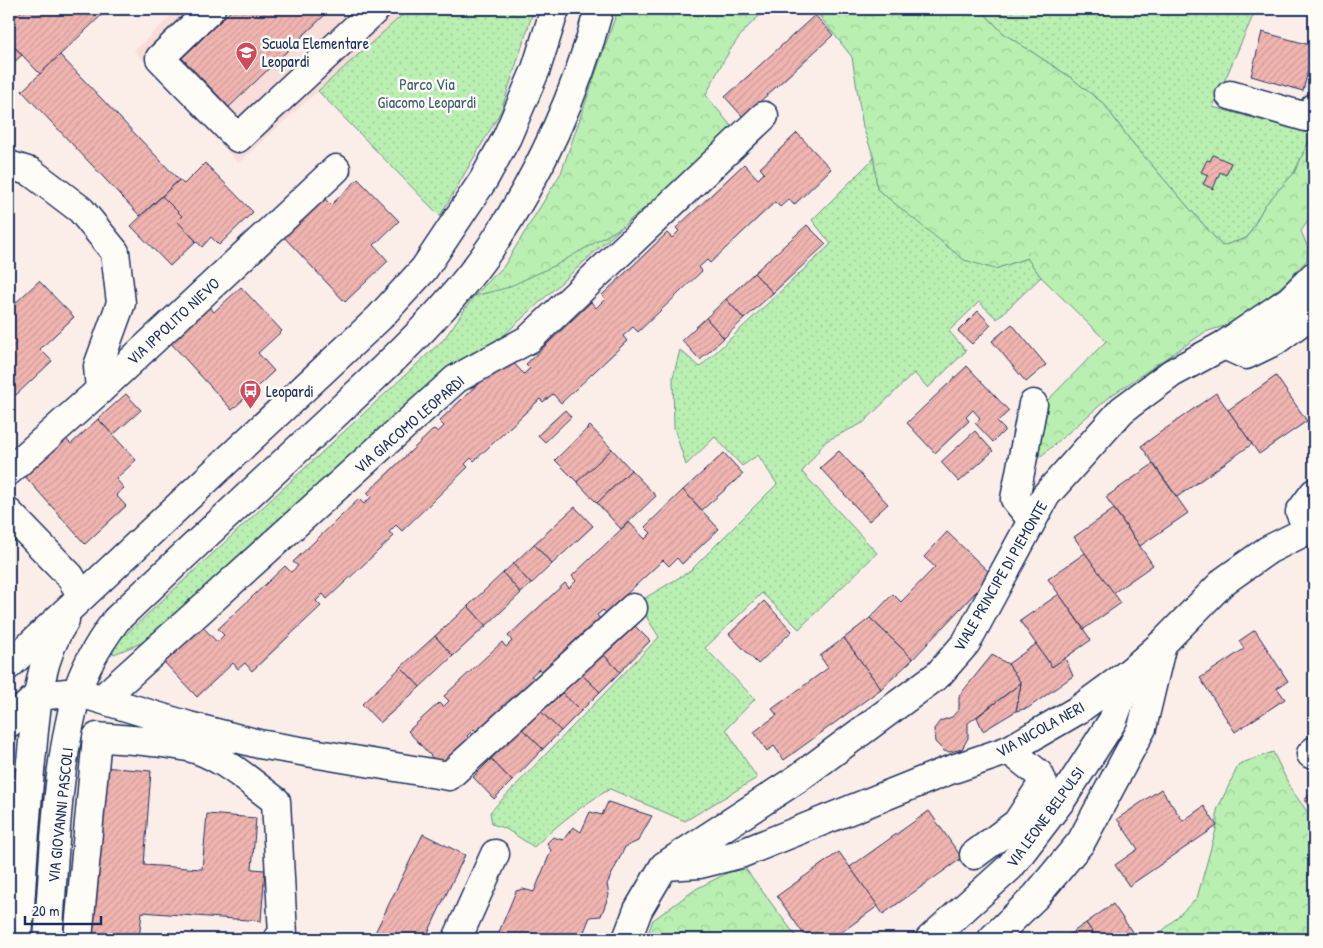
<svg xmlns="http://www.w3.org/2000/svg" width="1323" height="948" font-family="'Patrick Hand',sans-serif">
  <defs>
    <pattern id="green-dots" width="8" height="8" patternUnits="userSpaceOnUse" patternTransform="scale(1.25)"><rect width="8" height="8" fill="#b9efb0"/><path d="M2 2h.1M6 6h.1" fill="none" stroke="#9ecd9a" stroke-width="1.8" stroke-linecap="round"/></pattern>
    <pattern id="forest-crowns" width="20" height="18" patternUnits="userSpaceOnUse" patternTransform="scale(1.25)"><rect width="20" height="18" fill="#b9efb0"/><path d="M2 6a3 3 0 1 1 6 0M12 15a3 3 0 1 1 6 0" fill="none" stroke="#9ecd9a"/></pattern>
    <pattern id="building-hatch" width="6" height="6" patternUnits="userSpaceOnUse" patternTransform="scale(1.25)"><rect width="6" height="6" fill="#f1b5b0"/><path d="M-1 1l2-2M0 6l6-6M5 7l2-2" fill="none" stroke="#ce9c9a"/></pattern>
  </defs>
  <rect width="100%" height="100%" fill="#fbeee9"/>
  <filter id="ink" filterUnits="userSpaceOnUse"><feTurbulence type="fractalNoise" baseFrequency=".02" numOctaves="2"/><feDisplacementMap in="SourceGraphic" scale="10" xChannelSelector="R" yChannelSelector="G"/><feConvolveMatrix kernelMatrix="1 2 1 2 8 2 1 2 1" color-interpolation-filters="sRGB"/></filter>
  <g filter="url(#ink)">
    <path fill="#f8ddd8" d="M178 9H409L238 163 134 51Z"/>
    <g fill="url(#green-dots)" stroke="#6a8f87">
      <path d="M409 9H534L501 111 440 216 318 91Z"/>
      <path d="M980 9H1256L1213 107 1312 134 1294 173 1265 205 1247 238 1222 246 1130 140 1104 104 1070 77 1003 33Z"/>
      <path d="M874 158 877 189 995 269 1027 258 1041 277 997 319 979 302 949 331 966 351 928 388 914 373 863 423 826 441 802 472 877 553 799 629 762 593 705 648 755 699 726 729 757 778 685 821 610 789C582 805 558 824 534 847L506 829 492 824 490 812 659 637 647 618 645 598 690 571 777 484 758 455 742 466 715 437 686 465 674 428 673 377 680 350 700 367 831 244 812 220Z"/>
      <path d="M622 227 493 345 445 370 151 639 114 654 110 649 444 339 474 296C528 283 574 254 622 227Z"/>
    </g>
    <g fill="url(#forest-crowns)" stroke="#6a8f87">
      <path d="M618 9H769C739 28 721 64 706 95L735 131 622 227 556 265 506 288 474 296 504 266 561 173Z"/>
      <path d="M814 9H980L1003 33 1070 77 1104 104 1130 140 1222 246 1247 238 1265 205 1294 173 1314 131V213L1301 231 1308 248 1307 260 1282 286 1234 323 1205 332 1112 395 1040 457 1037 422 1043 405 1106 341 1041 277 1027 258 995 269 964 260 877 189 874 158 863 127 852 57Z"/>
      <path d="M1273 752 1291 789 1314 821V939H1154L1197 898 1217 826V810L1239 764Z"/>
      <path d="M745 868 798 939H646L653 920 696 889 727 873Z"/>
    </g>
    <g fill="url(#building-hatch)" stroke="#1b2f5e">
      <path d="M24 9H108L40 74 9 41V23Z"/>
      <path d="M233 9H331L229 107 182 58Z"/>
      <path d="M815 15 833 35 743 117 725 97Z"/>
      <path d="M1262 32 1314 46 1303 91 1251 76Z"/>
      <path d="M9 41 22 55 9 67Z"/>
      <path d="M60 55 179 180 140 216 22 91Z"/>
      <path d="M797 133 831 169 794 205 789 199 780 207 775 202 710 263 707 260 699 267 702 271 638 332 633 327 623 336 627 341 561 403 553 394 543 402 540 399 474 461 471 458 465 464 468 467 402 531 396 525 389 532 394 536 327 599 323 594 316 601 321 606 252 671 245 663 238 669 233 663 197 697 163 661 201 625 217 642 224 635 218 629 285 566 291 572 298 566 293 562 359 499 364 504 371 497 367 493 434 429 438 432 444 426 439 421 507 356 524 374 530 368 526 364 591 302 596 308 605 299 602 295 667 233 672 238 679 231 676 228 744 164 758 179 764 173 760 168Z"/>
      <path d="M1213 155 1231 163 1226 175 1220 172 1213 189 1203 184 1208 175 1201 172 1207 160 1210 161Z"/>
      <path d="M205 163 253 212 219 245 211 237 202 247 177 221 182 216 162 196 179 180 184 184Z"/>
      <path d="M358 179 399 221 374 245 388 261 345 302 282 235 322 196 331 205Z"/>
      <path d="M162 196 182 216 177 221 196 241 170 266 131 226Z"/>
      <path d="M807 225 826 244 773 293 754 273Z"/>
      <path d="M754 273 773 293 744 319 726 299Z"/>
      <path d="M39 281 74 317 40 349 52 361 16 395 9 387V309Z"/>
      <path d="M241 287 282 331 258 353 274 371 232 410 168 340 207 304 214 312Z"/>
      <path d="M726 299 744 319 724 338 706 318Z"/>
      <path d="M978 311 991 325 972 344 958 331Z"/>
      <path d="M706 318 724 338 700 360 682 340Z"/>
      <path d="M1012 324 1046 365 1026 382 992 341Z"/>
      <path d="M967 366 1009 411 997 422 1005 430 993 442 975 423 980 418 973 410 966 417 969 421 935 453 907 423Z"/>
      <path d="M1276 376 1307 421 1259 454 1228 410Z"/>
      <path d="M1216 393 1252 444 1177 497 1141 446Z"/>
      <path d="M126 394 141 410 113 435 98 419Z"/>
      <path d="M565 410 571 417 545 442 538 435Z"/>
      <path d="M98 419 136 460 116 479 124 488 116 495 126 506 85 544 22 473 63 436 71 444Z"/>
      <path d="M590 426 612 449 577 482 555 460Z"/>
      <path d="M975 431 993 451 959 482 941 462Z"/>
      <path d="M612 449 631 470 597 503 577 482Z"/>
      <path d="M839 451 888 504 869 521 820 468Z"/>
      <path d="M724 453 743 474 702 510 683 490Z"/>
      <path d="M1153 464 1188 513 1140 546 1106 497Z"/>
      <path d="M631 470 656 496 621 529 597 503Z"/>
      <path d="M683 490 719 529 682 564 677 558 669 566 663 560 606 613 603 610 597 615 601 620 543 674 539 669 531 676 536 680 478 733 474 729 467 736 470 740 441 767 408 731 439 703 443 707 449 701 444 696 502 642 506 647 512 641 508 636 565 583 569 588 576 581 572 576 629 522 645 539 651 533 645 527Z"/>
      <path d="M575 507 593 526 552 564 534 544Z"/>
      <path d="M1114 509 1153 565 1113 593 1074 537Z"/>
      <path d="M947 532 992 575 913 659 870 618 893 594 901 602 935 567 924 557Z"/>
      <path d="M534 544 552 564 531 584 513 564Z"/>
      <path d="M1085 553 1121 603 1084 629 1048 579Z"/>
      <path d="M513 564 531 584 521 593 503 573Z"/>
      <path d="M503 573 521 593 486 626 468 606Z"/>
      <path d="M1059 594 1091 640 1052 667 1020 621Z"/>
      <path d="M764 601 792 631 758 664 729 634Z"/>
      <path d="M468 606 486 626 453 656 435 636Z"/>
      <path d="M870 618 913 659 881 689 844 638Z"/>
      <path d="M629 620 650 641 620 672 599 650Z"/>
      <path d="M1255 630 1288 681 1277 688 1285 699 1235 732 1200 678 1244 649 1239 641Z"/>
      <path d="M435 636 453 656 420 687 401 667Z"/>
      <path d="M844 638 881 689 784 760 774 746 767 751 754 732 777 715 772 709 828 668 820 656Z"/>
      <path d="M1036 644 1052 667 1065 658 1073 676 1028 708 1016 711 1021 683 1008 664Z"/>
      <path d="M599 650 620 672 600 692 578 671Z"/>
      <path d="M992 655 1008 664 1021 683 968 723V738L962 749 950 752 944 751 935 742 934 729 940 721 952 717 959 709V696Z"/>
      <path d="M401 667 420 687 380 723 362 704Z"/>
      <path d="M578 671 600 692 581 711 559 690Z"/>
      <path d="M1021 683 1016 711 983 731 977 717Z"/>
      <path d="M559 690 581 711 561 731 539 710Z"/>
      <path d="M539 710 561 731 543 749 521 728Z"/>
      <path d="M521 728 543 749 512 781 491 759Z"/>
      <path d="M491 759 512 781 494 799 473 777Z"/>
      <path d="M102 767 151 771 144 865 202 869 207 814 256 818 252 869 265 870 261 921 142 912 139 939H88Z"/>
      <path d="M1161 789 1183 821 1204 806 1217 826 1129 886 1115 865 1138 849 1117 819Z"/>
      <path d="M1314 791V812L1304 800Z"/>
      <path d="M608 802 652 816 638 841 625 847 607 884 609 895 601 916 590 917 581 939H515L499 932 516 891 523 889 534 892 551 851 547 843 553 837 563 840 573 827 581 832 590 812 602 815Z"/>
      <path d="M929 811 962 858 883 914 850 867Z"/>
      <path d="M423 834 465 855 425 939H372Z"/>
      <path d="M839 852 878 906 832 939H807L777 896Z"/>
      <path d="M1113 904 1137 939H1097L1086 923Z"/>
      <path d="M1086 923 1097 939H1070L1067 936Z"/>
    </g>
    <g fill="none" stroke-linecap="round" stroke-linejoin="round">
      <defs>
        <g id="minor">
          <path d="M211 9 160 58 238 138 376 9"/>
          <path d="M1230 95 1306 117 1314 108"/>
          <path d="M9 165 31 172 81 210 115 252 121 303 98 366 100 390"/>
          <path d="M1224 345 1246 355 1275 341 1314 312"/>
          <path d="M9 471 100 390 336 169"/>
          <path d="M9 513 70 576 82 596"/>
          <path d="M1032 520 1015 499 1033 404"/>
          <path d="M1308 530 1300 512 1314 493"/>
          <path d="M9 665 379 318 424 269 484 179 507 137 536 69 555 9"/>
          <path d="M103 698 456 379 529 339 764 116"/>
          <path d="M9 723 37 696 77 692 189 726 259 744 449 776 633 608"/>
          <path d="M1311 754 1314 751"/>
          <path d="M974 855 1017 823 1043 783 1039 774 1009 750"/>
          <path d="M665 866 700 864 740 854 947 771 1009 750 1078 710 1130 672 1162 644 1224 581 1268 550 1314 527"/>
          <path d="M18 939C22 877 25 814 32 752 36 708 39 658 65 620"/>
          <path d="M48 939C55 858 55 773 77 693 84 667 100 642 116 620 185 554 255 489 325 424 384 368 445 314 491 247 539 176 577 92 599 9"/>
          <path d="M78 939 97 737C127 740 159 741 188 747 220 754 250 782 276 801L283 935 278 939"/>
          <path d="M457 939 495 854"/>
          <path d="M627 939 638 910 664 866 797 779 939 674 966 643 1046 495 1122 410 1172 373 1224 345 1290 300 1314 276"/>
          <path d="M930 939 1010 867 1062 799 1113 720 1130 672"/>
          <path d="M992 939 1036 896 1081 842 1142 728 1162 644"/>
        </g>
      </defs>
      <use href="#minor" stroke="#1b2f5e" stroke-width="31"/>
      <use href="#minor" stroke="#fdfcf7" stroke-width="28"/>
    </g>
  </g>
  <defs>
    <symbol id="school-pin" viewBox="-11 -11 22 30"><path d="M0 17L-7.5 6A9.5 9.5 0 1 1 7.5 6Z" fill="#d1495b" stroke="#fdfcf7"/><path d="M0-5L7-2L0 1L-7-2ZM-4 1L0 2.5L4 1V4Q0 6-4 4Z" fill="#fff"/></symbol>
    <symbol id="bus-pin" viewBox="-11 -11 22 30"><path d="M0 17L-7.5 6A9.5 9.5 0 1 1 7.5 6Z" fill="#d1495b" stroke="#fdfcf7"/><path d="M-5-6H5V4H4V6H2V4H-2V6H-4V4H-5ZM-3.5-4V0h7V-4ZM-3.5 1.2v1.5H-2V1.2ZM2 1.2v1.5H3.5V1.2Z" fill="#fff"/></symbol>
  </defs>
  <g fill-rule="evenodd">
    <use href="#school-pin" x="234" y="40" width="25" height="34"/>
    <use href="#bus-pin" x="238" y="378" width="25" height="34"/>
  </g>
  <g text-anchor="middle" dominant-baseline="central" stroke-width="5" stroke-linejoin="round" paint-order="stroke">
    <g font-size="16" fill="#1b2f5e" stroke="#fdfcf7" text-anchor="start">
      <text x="262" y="43">Scuola Elementare<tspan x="262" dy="18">Leopardi</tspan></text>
      <text x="266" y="391">Leopardi</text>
    </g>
    <g font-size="16" fill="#425f72" stroke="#fdfcf7">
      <text x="427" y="84">Parco Via<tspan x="427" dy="18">Giacomo Leopardi</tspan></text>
    </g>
    <g font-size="16" fill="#1b2f5e" stroke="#fdfcf7">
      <text transform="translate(173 321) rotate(-43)">VIA IPPOLITO NIEVO</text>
      <text transform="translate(409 424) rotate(-41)">VIA GIACOMO LEOPARDI</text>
      <text transform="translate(1000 576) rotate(-60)">VIALE PRINCIPE DI PIEMONTE</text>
      <text transform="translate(1040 729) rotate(-29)">VIA NICOLA NERI</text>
      <text transform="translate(60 815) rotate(-84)">VIA GIOVANNI PASCOLI</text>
      <text transform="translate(1045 817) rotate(-54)">VIA LEONE BELPULSI</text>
    </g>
  </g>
  <rect width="1323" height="948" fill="none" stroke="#fdfcf7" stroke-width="30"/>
  <rect x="15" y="15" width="1293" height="918" fill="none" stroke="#1b2f5e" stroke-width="2" filter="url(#ink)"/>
  <path d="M25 916v8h76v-8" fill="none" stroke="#1b2f5e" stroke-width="2.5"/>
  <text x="32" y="916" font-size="15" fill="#1b2f5e" stroke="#fdfcf7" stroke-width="4" paint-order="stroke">20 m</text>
</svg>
